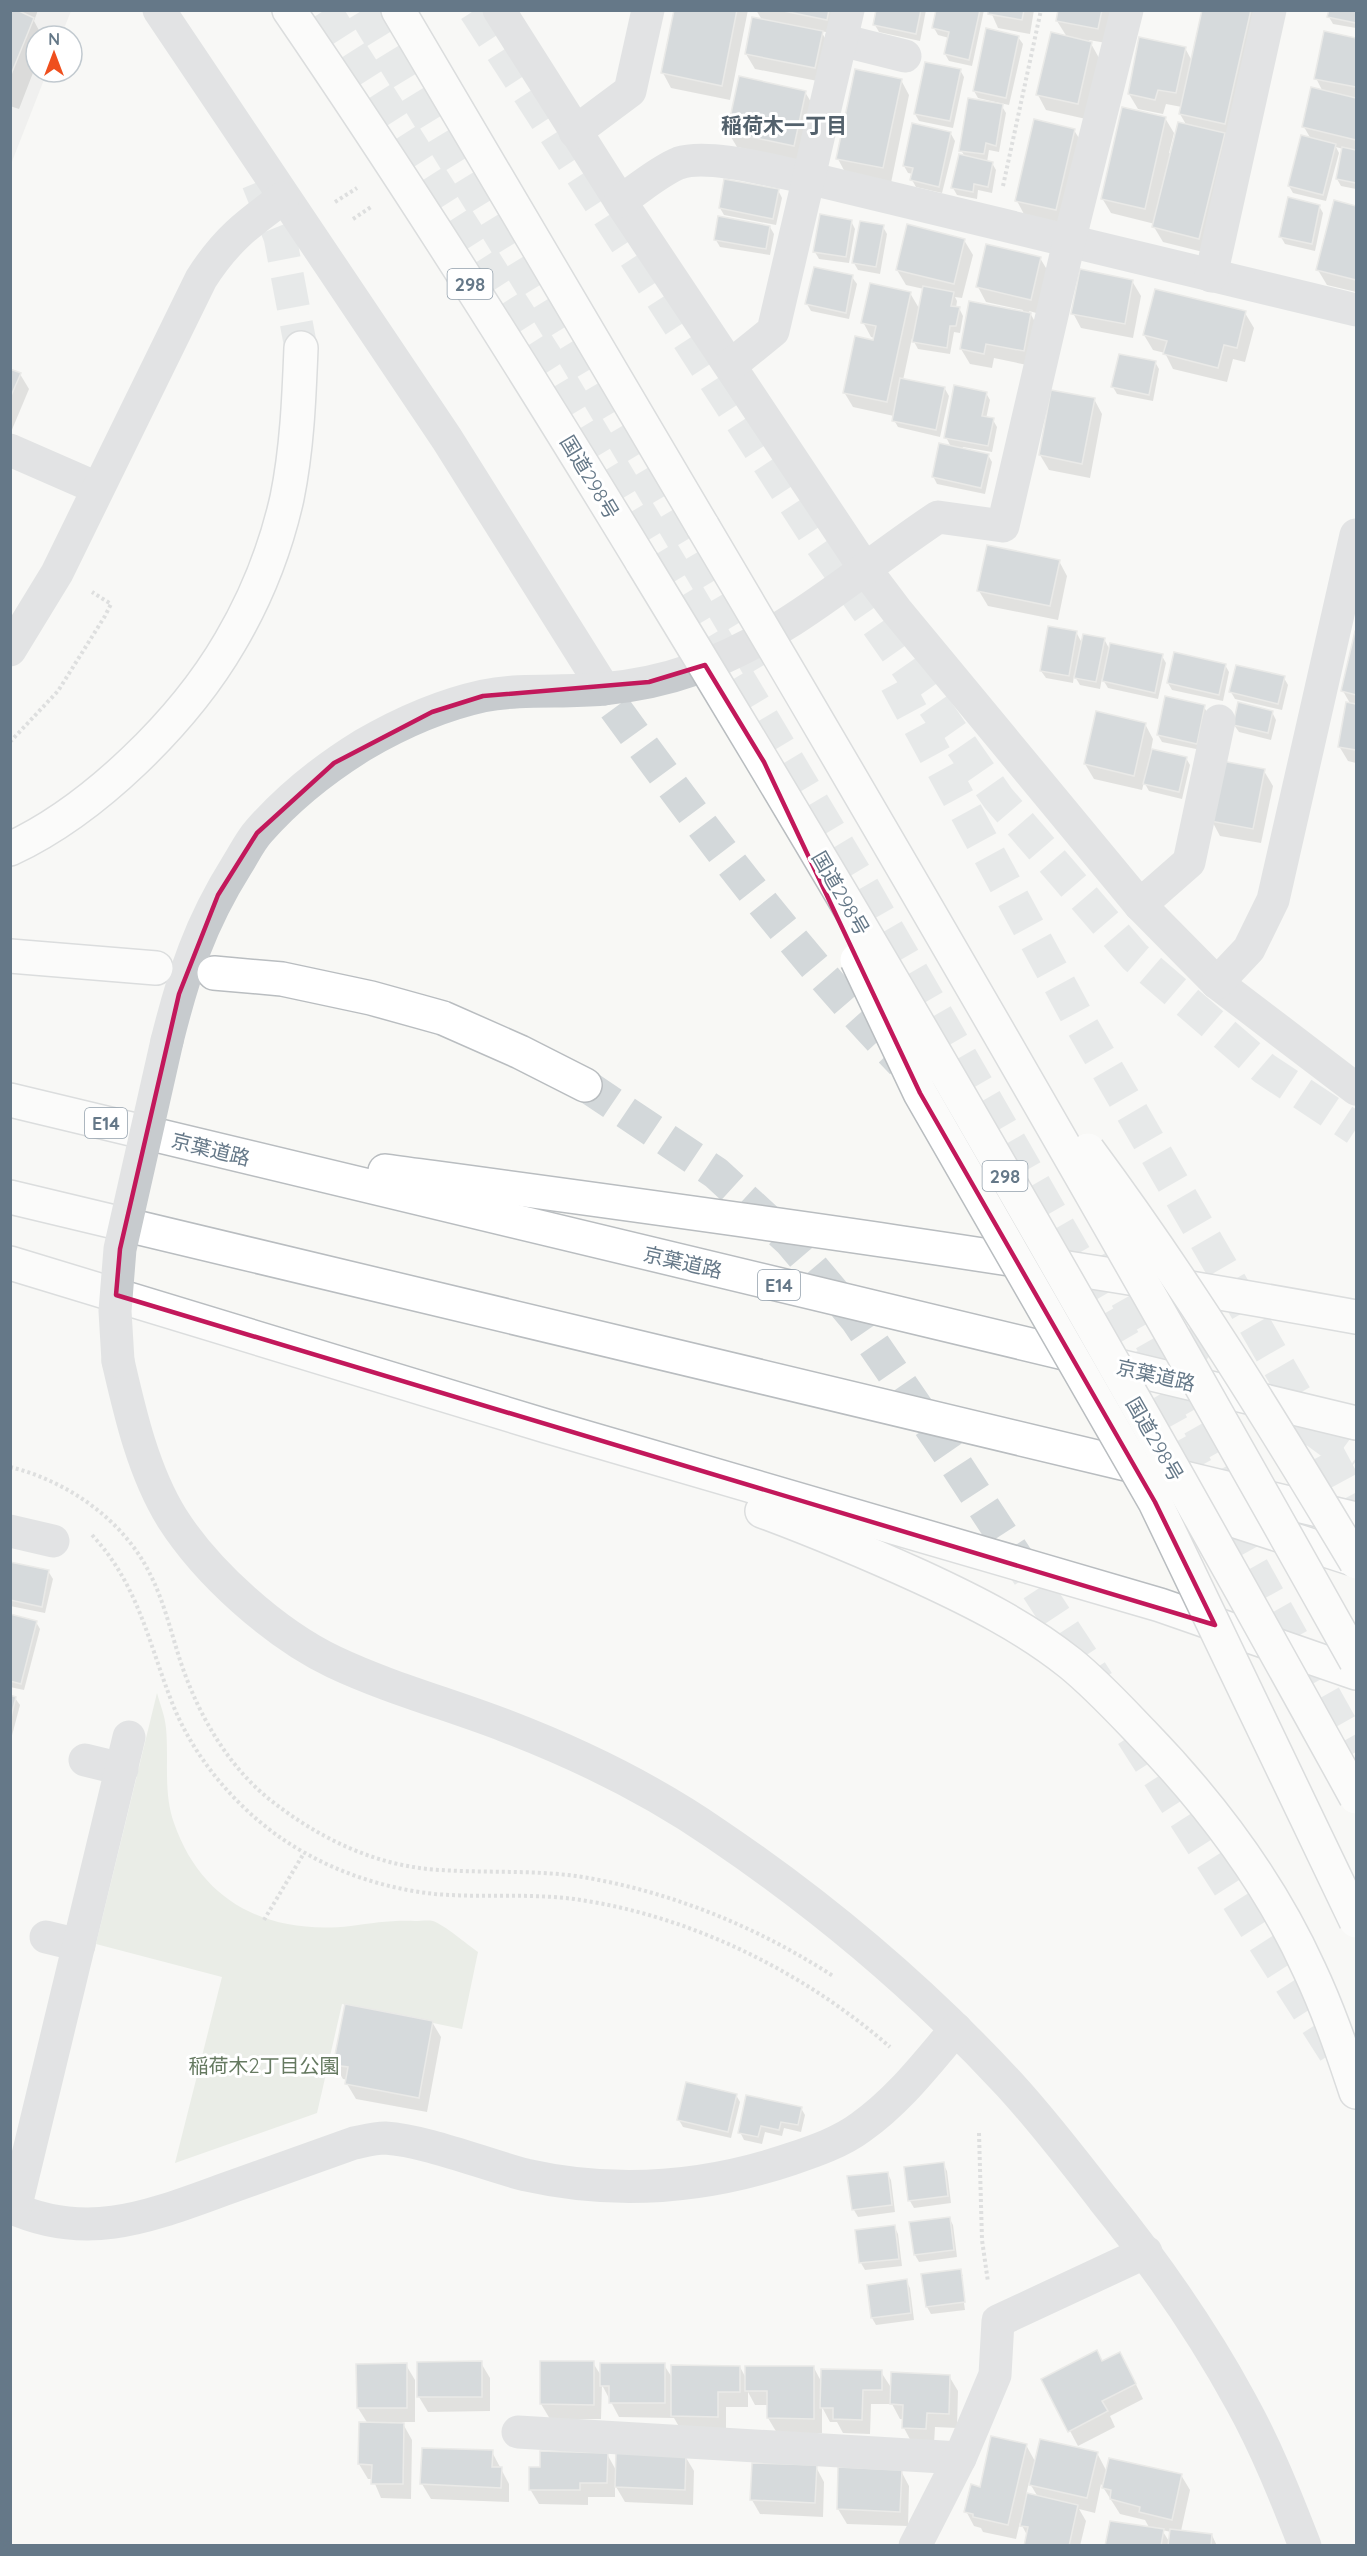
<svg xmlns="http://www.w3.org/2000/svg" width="1367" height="2556" font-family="Quicksand,'Noto Sans JP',sans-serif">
  <rect width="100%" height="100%" fill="#f8f8f5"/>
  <path fill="#e6e7e6" d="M11 11H71L61 36H36V72H47L11 164Z"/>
  <path fill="#d9e0d5" d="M157 1693C160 1704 165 1716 166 1728 169 1760 163 1792 174 1823 202 1904 270 1935 351 1926 373 1923 393 1920 415 1921 420 1921 428 1920 433 1921 443 1924 468 1945 478 1952L462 2029 342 2004 317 2113 175 2163 222 1977 96 1944Z"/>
  <g fill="#0003" fill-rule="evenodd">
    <path d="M10 10H38L34 21 42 36H36V65L19 109 10 106Z"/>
    <path d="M676 10H748L730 100 671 88 663 73Z"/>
    <path d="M756 10H840L835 34 821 31 830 47 823 82 755 69 746 54 762 20Z"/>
    <path d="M878 10H926L920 41 879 32 875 25Z"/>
    <path d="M938 10H984L972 66 949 61 945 54 949 38 938 35 934 28Z"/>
    <path d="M990 10H1034L1030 34 998 28Z"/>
    <path d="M1059 10H1113L1106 43 1089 40 1099 58 1086 119 1046 110 1038 95 1067 37 1057 21Z"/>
    <path d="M1204 10H1252L1259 23 1207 253 1163 242 1154 227 1155 224 1111 213 1102 198 1165 118 1174 133 1169 153 1172 154 1187 126 1180 114 1182 107 1166 104 1163 114 1138 109 1129 94 1185 48 1192 61Z"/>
    <path d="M1330 10H1356V28L1333 24 1329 17Z"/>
    <path d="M1325 33 1356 40V189L1341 186 1337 179 1343 149 1336 147 1339 153 1326 201 1293 193 1289 186 1311 139 1304 127 1323 92 1316 78Z"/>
    <path d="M1018 37 1023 44 1009 105 1000 103 1006 113 999 152 989 150 987 162 992 163 996 170 992 193 978 190 977 199 957 195 953 188 965 157 961 150 1000 103 978 98 974 91Z"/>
    <path d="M960 70 964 77 953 128 919 121 915 114Z"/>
    <path d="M901 80 909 95 891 183 846 174 838 159Z"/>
    <path d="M805 92 814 107 802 161 737 147 728 132Z"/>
    <path d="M1074 130 1083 145 1064 225 1025 216 1017 201Z"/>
    <path d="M951 134 955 141 942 193 916 187 912 180 913 174 908 173 904 166Z"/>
    <path d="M778 190 782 198 776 225 724 215 720 208Z"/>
    <path d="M1335 202 1356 207V292L1327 285 1318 270Z"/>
    <path d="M1319 206 1323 213 1315 251 1285 244 1281 237Z"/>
    <path d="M851 221 855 229 849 263 819 259 815 252Z"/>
    <path d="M770 227 774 234 770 255 720 247 716 240Z"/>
    <path d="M883 227 887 234 880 274 858 270 854 263Z"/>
    <path d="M964 240 973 255 962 298 955 297 957 301 956 308H959L963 316 960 333 954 332 950 354 918 349 912 338 903 380 945 389 949 396 940 437 898 427 894 420V416L853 407 844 392 875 338 871 337 863 322 910 293 920 310 924 289 906 285 897 270Z"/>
    <path d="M1040 258 1049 273 1040 314 1029 311 1039 329 1032 366 994 358 992 368 970 364 961 349 1022 313 1023 310 986 302 978 287Z"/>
    <path d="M852 277 857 284 849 319 811 311 807 304Z"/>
    <path d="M1132 281 1141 296 1133 338 1081 328 1073 313Z"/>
    <path d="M1245 313 1254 328 1245 362 1233 359 1227 382 1173 369 1165 353 1153 350 1144 335Z"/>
    <path d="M1155 362 1159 369 1153 401 1117 394 1113 387Z"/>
    <path d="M10 370 20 374 29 389 11 432Z"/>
    <path d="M986 393 990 400 986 419 993 420 997 427 992 452 963 447 962 450 988 455 992 462 985 494 937 484 933 476 951 447 946 437Z"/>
    <path d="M1094 399 1102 414 1090 478 1049 470 1040 455Z"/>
    <path d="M1059 561 1067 576 1058 620 988 606 979 591Z"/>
    <path d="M1076 632 1082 643 1104 639 1110 650 1162 656 1166 663 1158 699 1108 688 1102 678 1100 689 1080 685 1074 675 1073 683 1046 678 1041 671Z"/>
    <path d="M1356 633V763L1348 761 1339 746 1351 705 1343 691Z"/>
    <path d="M1225 665 1229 672 1223 701 1172 690 1168 683Z"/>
    <path d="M1284 678 1288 685 1282 710 1235 699 1231 692Z"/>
    <path d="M1204 707 1208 714 1201 750 1162 742 1158 735Z"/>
    <path d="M1272 712 1276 720 1271 740 1239 732 1234 725Z"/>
    <path d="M1145 724 1153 739 1151 750 1186 758 1190 765 1182 799 1149 791 1144 782 1142 790 1094 779 1085 764Z"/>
    <path d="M1264 771 1273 786 1261 843 1220 836 1212 821Z"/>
    <path d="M10 1563 48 1571 53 1579 45 1613 10 1606Z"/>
    <path d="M10 1615 36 1622 40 1629 24 1690 10 1687Z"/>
    <path d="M10 1697 15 1698 20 1705 10 1743Z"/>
    <path d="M432 2022 441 2037 427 2112 356 2099 347 2084 348 2080 343 2079 335 2065Z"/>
    <path d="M736 2095 740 2102 731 2138 683 2127 679 2120Z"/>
    <path d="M801 2108 805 2115 801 2132 784 2128 782 2136 765 2132 762 2144 744 2140 740 2132Z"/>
    <path d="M943 2164 947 2171 951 2203 914 2208 910 2201Z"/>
    <path d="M887 2173 891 2180 895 2212 858 2217 854 2210Z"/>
    <path d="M949 2218 953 2225 957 2257 919 2262 915 2255Z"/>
    <path d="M894 2226 898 2234 902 2266 865 2270 861 2263Z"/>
    <path d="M960 2271 963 2276H960L965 2310 931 2314 927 2307 923 2275Z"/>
    <path d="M906 2281 910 2288 914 2320 876 2325 872 2318 868 2286Z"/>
    <path d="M481 2363 490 2378V2411L428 2412 419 2397Z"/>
    <path d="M593 2363 602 2377 664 2365 673 2379 740 2367 747 2380 814 2368 822 2383 881 2372 892 2389 949 2376 958 2391 957 2428 935 2427 934 2444 912 2443 904 2428V2419H900L892 2404H871L870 2434 843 2433 837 2422H830L822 2407V2433H777L768 2418 769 2405H755L748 2392V2407H726V2431L681 2430 674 2418 619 2417 602 2385 601 2419H550L541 2404Z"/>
    <path d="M1103 2363 1128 2368 1143 2399 1110 2416 1115 2427 1078 2446 1043 2380Z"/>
    <path d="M406 2365 415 2380V2422H402L412 2440 411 2499 381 2498 373 2479H368L359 2464 368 2424 358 2408V2366Z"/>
    <path d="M1026 2445 1036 2463 1097 2453 1107 2472 1181 2475 1190 2490 1181 2531 1212 2535 1217 2546H1107L1150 2529 1145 2520 1120 2514 1101 2484 1095 2513 1079 2509 1086 2521 1080 2546H1025L1027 2535 1020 2522 1016 2539 983 2532 981 2528 974 2526 966 2511 981 2488ZM1029 2482 1038 2497 1026 2495ZM1162 2530 1171 2532 1170 2543Z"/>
    <path d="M492 2452 509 2484V2502L431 2499 422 2484Z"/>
    <path d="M607 2454 617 2472 685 2456 694 2471 693 2505 625 2502 615 2485V2497H588V2505L539 2504 530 2489Z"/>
    <path d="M816 2467 824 2482 823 2517 760 2514 752 2500Z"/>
    <path d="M839 2469 901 2471 909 2486 908 2526 847 2524 838 2509Z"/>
  </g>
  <g fill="#aeb7bc" stroke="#d9d9d7" stroke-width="1.5">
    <path d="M10 10H17L34 18 10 77Z"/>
    <path d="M674 10H737L722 86 661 73Z"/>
    <path d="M779 10H829L827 20Z"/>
    <path d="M876 10H921L916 34 873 25Z"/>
    <path d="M936 10H980L969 60 944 54 949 32 932 28Z"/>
    <path d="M988 10H1024L1022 20 988 14Z"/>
    <path d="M1058 10H1102L1098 29 1056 21Z"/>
    <path d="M1202 10H1251L1225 124 1179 114Z"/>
    <path d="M1329 10H1356V23L1327 17Z"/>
    <path d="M752 17 823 31 815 68 745 54Z"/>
    <path d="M986 28 1019 36 1006 98 973 91Z"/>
    <path d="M1324 31 1356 38V87L1314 79Z"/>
    <path d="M1051 32 1092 42 1078 104 1036 95Z"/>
    <path d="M1139 37 1186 47 1176 93 1158 90 1155 100 1128 94Z"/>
    <path d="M925 62 961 69 950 121 914 114Z"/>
    <path d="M855 69 902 79 883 168 836 159Z"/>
    <path d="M739 76 806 91 794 146 727 132Z"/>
    <path d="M1311 87 1356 98V140L1302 127Z"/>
    <path d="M968 98 1003 104 996 146 986 143 984 154 959 151Z"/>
    <path d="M1122 107 1166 117 1145 209 1101 199Z"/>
    <path d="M1034 119 1075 129 1056 210 1015 201Z"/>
    <path d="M1178 122 1225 133 1199 239 1152 227Z"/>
    <path d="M912 123 951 132 939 187 910 180 913 168 903 166Z"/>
    <path d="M1301 135 1336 144 1323 195 1288 186Z"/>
    <path d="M1342 147 1356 150V183L1336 179Z"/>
    <path d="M959 154 993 162 988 187 974 184 973 192 951 188Z"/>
    <path d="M724 179 779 189 773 219 719 208Z"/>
    <path d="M1288 197 1320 205 1312 244 1279 237Z"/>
    <path d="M1334 200 1356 206V280L1316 270Z"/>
    <path d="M820 214 852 220 846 257 813 252Z"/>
    <path d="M718 216 770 226 766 249 714 240Z"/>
    <path d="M860 221 884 225 876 267 852 263Z"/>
    <path d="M907 224 965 239 954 284 896 270Z"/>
    <path d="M986 244 1041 257 1031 300 976 287Z"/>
    <path d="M814 267 853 275 846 313 805 304Z"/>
    <path d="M1080 269 1133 280 1125 324 1071 314Z"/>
    <path d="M870 283 911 292 887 402 843 393 855 336 873 340 876 326 861 323Z"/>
    <path d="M923 286 954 292 951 306 960 307 956 326H950L947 348 912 342Z"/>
    <path d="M1155 289 1246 311 1237 348 1224 345 1218 368 1163 354 1167 341 1143 335Z"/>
    <path d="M969 301 1031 313 1024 351 986 344 984 354 960 349Z"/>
    <path d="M1119 354 1156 361 1149 395 1111 387Z"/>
    <path d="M10 369 21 373 10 398Z"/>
    <path d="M900 378 945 387 936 430 892 421Z"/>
    <path d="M954 385 987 392 982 416 994 418 988 446 944 438Z"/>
    <path d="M1051 390 1095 398 1082 464 1039 455Z"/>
    <path d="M939 443 989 454 981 488 932 477Z"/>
    <path d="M987 545 1060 560 1050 606 977 591Z"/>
    <path d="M1048 626 1077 631 1069 676 1040 671Z"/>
    <path d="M1355 631H1356V695L1341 691Z"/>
    <path d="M1083 634 1105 638 1096 682 1074 678Z"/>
    <path d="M1110 643 1163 654 1155 693 1102 681Z"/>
    <path d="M1174 652 1226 664 1219 695 1167 683Z"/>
    <path d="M1236 665 1285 676 1278 704 1229 692Z"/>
    <path d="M1165 696 1205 705 1197 744 1157 735Z"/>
    <path d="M1238 702 1273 711 1268 733 1233 725Z"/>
    <path d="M1346 702 1356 704V750L1338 747Z"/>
    <path d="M1096 711 1146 723 1134 776 1084 764Z"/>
    <path d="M1152 749 1187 757 1179 792 1143 784Z"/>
    <path d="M1222 761 1265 769 1253 829 1210 821Z"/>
    <path d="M10 1562 49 1570 42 1607 10 1600Z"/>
    <path d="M10 1614 37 1621 21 1684 10 1681Z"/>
    <path d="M10 1695 16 1697 10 1721Z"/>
    <path d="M345 2004 433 2021 419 2098 345 2084 348 2067 333 2065Z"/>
    <path d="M686 2082 737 2094 728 2132 677 2120Z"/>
    <path d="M746 2095 802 2107 798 2125 781 2122 779 2130 761 2126 758 2137 738 2133Z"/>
    <path d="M944 2162 948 2196 908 2201 904 2167Z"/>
    <path d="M888 2172 892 2205 852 2210 847 2176Z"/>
    <path d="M950 2217 954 2250 914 2255 909 2222Z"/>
    <path d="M895 2225 899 2259 859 2263 855 2230Z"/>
    <path d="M961 2269 965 2302 926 2307 921 2274Z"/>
    <path d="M907 2279 911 2313 871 2318 867 2285Z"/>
    <path d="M1097 2350 1102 2361 1120 2352 1136 2384 1102 2401 1108 2411 1068 2432 1041 2379Z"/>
    <path d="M482 2361V2397H417V2362Z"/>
    <path d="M540 2361H594V2405L540 2404Z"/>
    <path d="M407 2363V2408H357L356 2364Z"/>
    <path d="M600 2363H665V2403H609V2386H600Z"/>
    <path d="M671 2365 740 2366V2392H718V2417L671 2416Z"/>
    <path d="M745 2366H814V2419L767 2418V2391H745Z"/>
    <path d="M821 2369 882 2370V2390H863L862 2420 833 2419V2408H820Z"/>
    <path d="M891 2372 950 2375 949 2414 927 2413 926 2429 902 2428 903 2405 890 2404Z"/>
    <path d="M359 2422 404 2423 403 2484H371L372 2465 358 2464Z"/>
    <path d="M991 2436 1027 2444 1008 2525 973 2517V2514L964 2512 971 2484 980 2487Z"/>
    <path d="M1040 2439 1098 2452 1087 2498 1029 2485Z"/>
    <path d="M422 2448 493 2450 492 2467H502L501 2488 420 2484Z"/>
    <path d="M540 2451 608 2453 607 2483H580V2490H529V2467H540Z"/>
    <path d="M616 2452 686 2455 685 2490 615 2487Z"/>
    <path d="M1109 2458 1182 2474 1172 2520 1139 2512 1140 2507 1110 2499 1111 2490 1102 2488Z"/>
    <path d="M752 2463 817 2465 815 2503 750 2500Z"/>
    <path d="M838 2467 902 2470 900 2512 837 2509Z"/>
    <path d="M1027 2493 1078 2505 1069 2546H1024L1028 2527 1020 2526Z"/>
    <path d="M1110 2521 1164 2529 1161 2546H1105Z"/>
    <path d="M1170 2529 1212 2534 1211 2546H1168Z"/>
  </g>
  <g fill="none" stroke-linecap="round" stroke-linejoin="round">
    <g stroke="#d3d8da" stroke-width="33" stroke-dasharray="33 16" stroke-linecap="butt">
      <path d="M325 10 555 371 863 887 1163 1408 1356 1752"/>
      <path d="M363 10 576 359 761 672"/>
      <path d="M475 10 821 544 998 798 1135 957 1265 1069 1356 1129"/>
      <path d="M258 182 280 237 301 348"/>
      <path d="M586 668C685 805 785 941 902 1063"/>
      <path d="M896 683 1081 1024 1316 1431 1356 1506"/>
      <path d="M585 1085 716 1173 790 1241 856 1319 953 1460 1098 1682"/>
      <path d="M1102 1255 1232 1484"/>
      <path d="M1152 1297 1228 1360"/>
      <path d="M1277 1400 1315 1431 1356 1461"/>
      <path d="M1132 1735 1335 2053"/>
    </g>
    <defs>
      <g id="highway">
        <path d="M289 10C413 191 529 376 642 562"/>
        <path d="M398 10 703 527"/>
        <path d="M10 849C94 810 184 721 230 642 256 598 276 547 287 498 297 449 299 399 301 348"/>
        <path d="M10 956 156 968"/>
        <path d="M214 973 282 979 371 998 443 1018 520 1052 585 1085"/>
        <path d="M10 1100 1356 1423"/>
        <path d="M385 1171C710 1215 1034 1258 1356 1317"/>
        <path d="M10 1197 1356 1519"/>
        <path d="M10 1263 546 1426 1160 1605 1356 1673"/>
        <path d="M1174 1501 1356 1560"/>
        <path d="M762 1511C816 1531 868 1553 921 1577 973 1601 1025 1627 1070 1663 1096 1684 1119 1709 1142 1733 1209 1802 1269 1881 1309 1969 1328 2009 1342 2050 1356 2092"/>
      </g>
    </defs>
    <use href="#highway" stroke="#b9bdc0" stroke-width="36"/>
    <g stroke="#bec1c3" stroke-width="4" stroke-dasharray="3 3" stroke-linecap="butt">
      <path d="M1003 186 1041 10"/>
      <path d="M335 202 357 188"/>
      <path d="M353 219 371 207"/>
      <path d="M10 742 58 691 105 616 111 604 92 592"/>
      <path d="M10 1467C68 1481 125 1521 151 1576 164 1602 171 1632 180 1660 197 1712 226 1764 269 1799 318 1838 377 1867 441 1870 486 1873 531 1870 576 1876 667 1890 756 1926 833 1976"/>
      <path d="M92 1535C139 1585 149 1645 173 1705 193 1755 231 1801 274 1833 320 1867 378 1888 435 1894 481 1898 527 1893 574 1899 689 1915 803 1971 890 2047"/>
      <path d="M264 1920 304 1853"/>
      <path d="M979 2133 982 2240 988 2282"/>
    </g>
    <g stroke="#c7cbce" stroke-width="33">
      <path d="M159 10 447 439 604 689"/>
      <path d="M499 10 620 201 865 569 896 610 1140 905 1217 983 1356 1089"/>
      <path d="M841 40 905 56"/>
      <path d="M575 132 630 91 648 10"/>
      <path d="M620 201C639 189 659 171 679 163 709 153 777 172 808 178L1356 310"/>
      <path d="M1211 276 1270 10"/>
      <path d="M731 365 773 331 848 10"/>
      <path d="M10 450 97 488"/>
      <path d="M10 650 57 573 201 279C225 241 247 224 283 198"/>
      <path d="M1140 905 1189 862 1219 721"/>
      <path d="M1217 983 1249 949 1273 900 1356 535"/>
      <path d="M167 1041C184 973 200 924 237 865 244 854 250 841 259 831 289 797 324 769 363 745 399 724 442 705 483 696 523 688 564 693 603 689 633 686 664 680 692 670 787 637 855 572 938 517L1003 526 1069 242 1127 10"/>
      <path d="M118 1361C130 1413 143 1471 172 1518 207 1573 275 1634 334 1662 389 1688 449 1704 506 1726 579 1754 651 1789 716 1834 821 1905 922 1990 1009 2084 1042 2120 1073 2160 1103 2199 1154 2262 1202 2330 1241 2402 1266 2447 1286 2497 1305 2546"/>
      <path d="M10 1531 53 1541"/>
      <path d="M85 1760 122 1769"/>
      <path d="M46 1937 79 1945"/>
      <path d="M10 2207C89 2243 153 2215 228 2188 270 2173 312 2158 354 2143 364 2141 375 2138 385 2138 428 2141 483 2164 526 2175 615 2195 705 2188 791 2159 815 2151 841 2142 861 2127 899 2100 926 2064 956 2029"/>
      <path d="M15 2209 129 1737"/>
      <path d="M518 2432 960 2458"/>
      <path d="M915 2546 960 2458 995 2375 998 2321 1146 2252"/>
    </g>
    <use href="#highway" stroke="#fff" stroke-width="33"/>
    <defs>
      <g id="highway-bridge">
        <path d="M703 527C925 902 1143 1280 1356 1661"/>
        <path d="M642 562C890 968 1127 1381 1356 1797"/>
        <path d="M857 960 920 1093 1155 1502 1356 1921"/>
        <path d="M1088 1150C1186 1282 1272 1422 1356 1562"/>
      </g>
    </defs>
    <use href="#highway-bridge" stroke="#b9bdc0" stroke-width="36" stroke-linecap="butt"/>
    <path stroke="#c7cbce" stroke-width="33" d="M118 1361 115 1311 120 1249 167 1041"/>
    <use href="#highway-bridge" stroke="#fff" stroke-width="33"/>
  </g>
  <path d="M0 0H1367V2556H0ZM705 665 764 762 920 1093 1155 1502 1215 1625 116 1295 120 1249 179 994 218 895 257 833 334 763 432 712 483 696 649 682Z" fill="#f8f8f5" fill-opacity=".55" fill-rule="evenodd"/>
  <path fill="none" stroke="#c2185b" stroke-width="4.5" stroke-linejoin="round" d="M705 665 764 762 920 1093 1155 1502 1215 1625 116 1295 120 1249 179 994 218 895 257 833 334 763 432 712 483 696 649 682Z"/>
  <g text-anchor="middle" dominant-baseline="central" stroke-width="6" stroke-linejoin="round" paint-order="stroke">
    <g fill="#fff" stroke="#93a0ac" stroke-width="1.5">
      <rect x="447.5" y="269" width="45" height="30" rx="4.5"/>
      <rect x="85" y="1108" width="42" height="30" rx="4.5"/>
      <rect x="982.5" y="1161" width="45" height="30" rx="4.5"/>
      <rect x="758" y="1270" width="42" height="30" rx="4.5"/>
    </g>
    <g font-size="18" font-weight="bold" fill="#657888">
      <text x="470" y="284">298</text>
      <text x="106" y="1123">E14</text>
      <text x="1005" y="1176">298</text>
      <text x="779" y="1285">E14</text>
    </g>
    <g font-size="20" fill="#657888" stroke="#fff">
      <text transform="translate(590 477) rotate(59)">国道298号</text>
      <text transform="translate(841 893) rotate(60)">国道298号</text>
      <text transform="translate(211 1149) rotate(14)">京葉道路</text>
      <text transform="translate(683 1262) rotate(13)">京葉道路</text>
      <text transform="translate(1156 1375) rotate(13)">京葉道路</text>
      <text transform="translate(1155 1439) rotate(60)">国道298号</text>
    </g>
    <g font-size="20" fill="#657960" stroke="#fff">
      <text x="264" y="2065">稲荷木2丁目公園</text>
    </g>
    <g font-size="21" font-weight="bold" fill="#53616c" stroke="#fff">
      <text x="784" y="125">稲荷木一丁目</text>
    </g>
  </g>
  <rect width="1367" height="2556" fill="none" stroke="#657888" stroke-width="24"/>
  <g transform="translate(54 54)"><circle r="28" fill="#ffffff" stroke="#c1c9cf" stroke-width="1.5"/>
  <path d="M0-4.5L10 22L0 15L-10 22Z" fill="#ef4f1e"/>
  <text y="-9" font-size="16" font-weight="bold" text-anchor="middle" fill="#657888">N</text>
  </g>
</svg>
